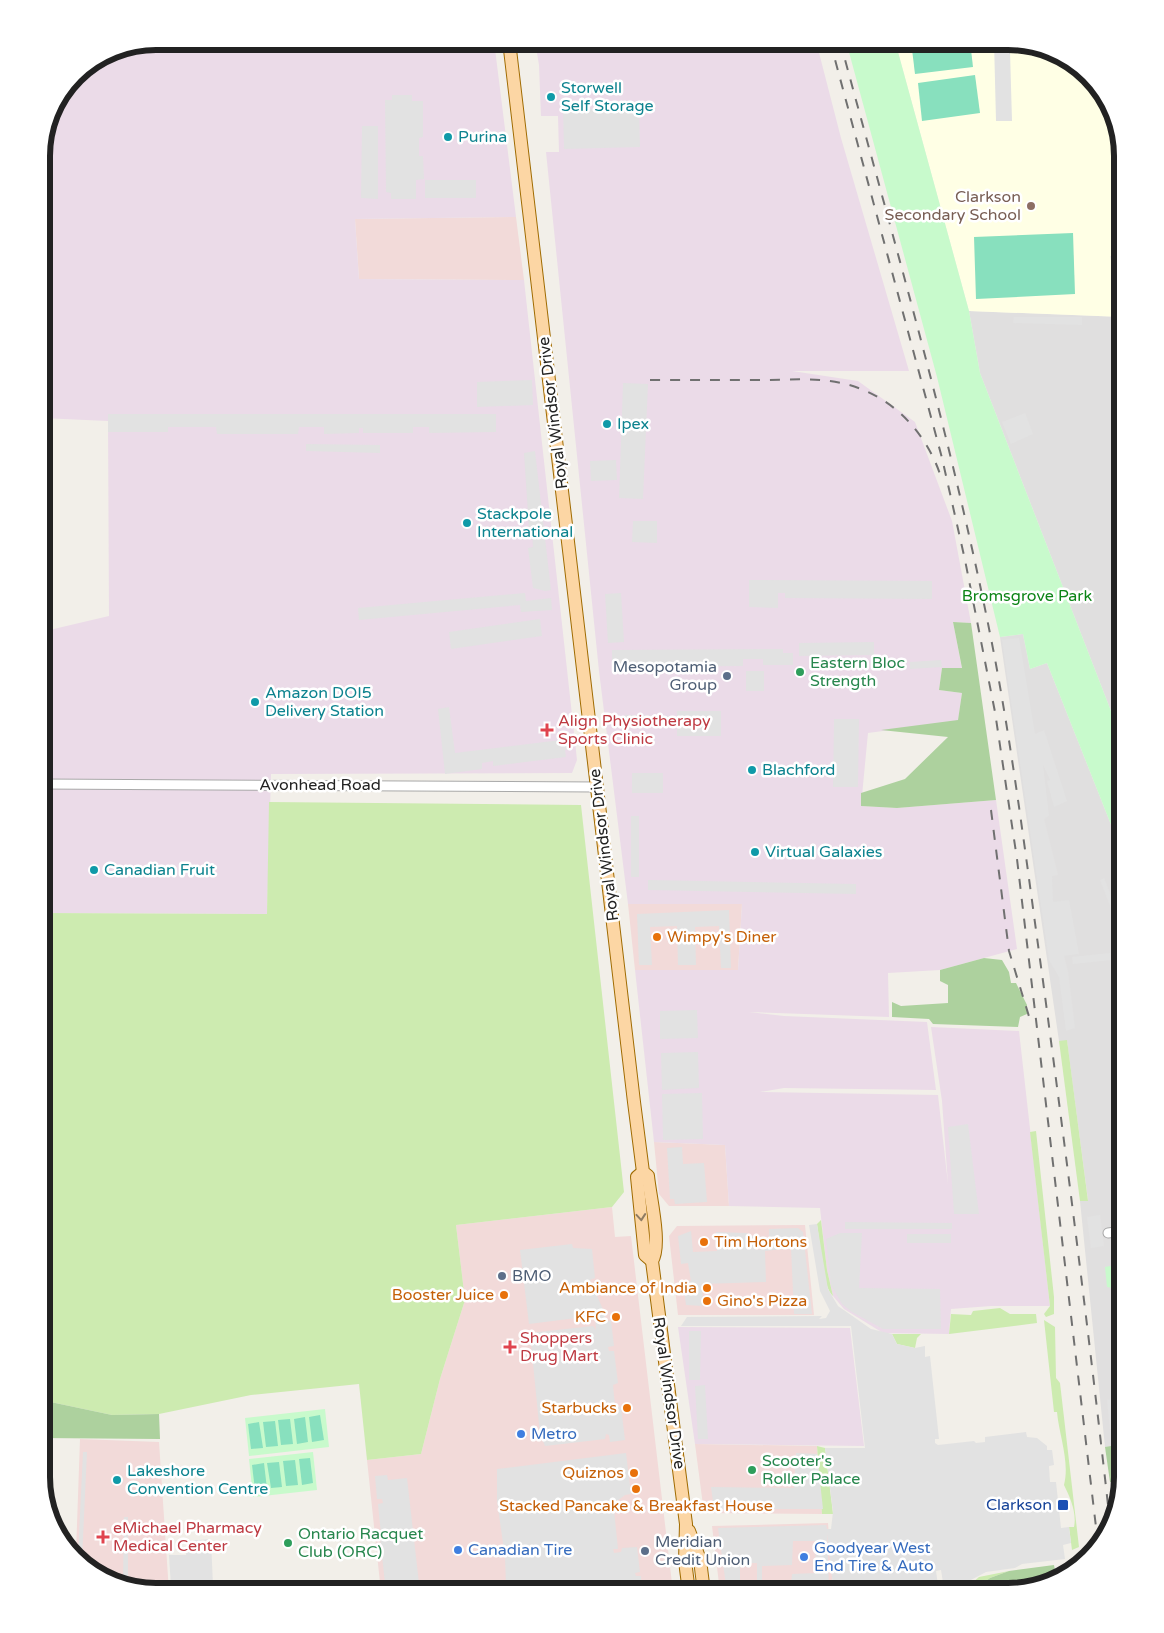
<svg xmlns="http://www.w3.org/2000/svg" width="1164" height="1633" font-family="'Varela Round',sans-serif">
  <rect width="100%" height="100%" fill="#f2efe9"/>
  <g fill="#e0dfdf">
    <path d="M969 311 1123 317V742L980 373Z"/>
    <path d="M1023 634 1030 669 1047 663 1123 855V1446L1105 1447 1080 1201 1088 1200 1067 1041H1059L1000 637Z"/>
  </g>
  <g fill="#f2dad9">
    <path d="M516 217 524 280 359 279 355 219Z"/>
    <path d="M628 904H742L738 970H635Z"/>
    <path d="M654 1142 725 1145 729 1206H669L659 1194Z"/>
    <path d="M612 1207 615 1237 631 1236 673 1592H381L367 1460 421 1454 440 1379 465 1300 456 1225Z"/>
    <path d="M805 1225 814 1315H678L669 1236 677 1226Z"/>
    <path d="M80 1439 159 1442 169 1592H149L99 1576 76 1553Z"/>
    <path d="M695 1444 817 1446 822 1514 704 1513Z"/>
    <path d="M828 1523 833 1590 894 1592H720L712 1526Z"/>
  </g>
  <g fill="#ebdbe8">
    <path d="M156 41H494L516 217 355 219 359 279 524 280 577 760 572 773 271 774 267 914 41 913V632L109 616 108 421 41 418 42 149 53 105 80 70 113 50Z"/>
    <path d="M535 41H816L841 138 909 371H792L858 381 915 422 952 521 971 623 953 622 962 669 942 668 939 690 962 693 958 721 868 733 861 806 897 808 996 800 1017 949 940 970 888 973 889 1017 749 1012 784 1016 927 1022 936 1090 784 1088 760 1092 938 1095 948 1184 942 1101 931 1027 1019 1031 1050 1306H991L951 1309 949 1334 883 1333 844 1309 833 1296 827 1270 820 1208 729 1206 725 1145 654 1142 635 970H738L742 904H628L599 671 546 152H559L558 116H541L539 65Z"/>
    <path d="M678 1327 850 1328 864 1446 695 1444Z"/>
  </g>
  <path fill="#ffffe5" d="M895 41H1015L1065 57 1107 99 1123 156V255L1110 256 1123 317 969 311Z"/>
  <g fill="#cdebb0">
    <path d="M269 802 581 805 624 1192 612 1207 456 1225 465 1300 440 1379 421 1454 367 1460 359 1384 251 1395 159 1414 112 1415 41 1400V913L267 914Z"/>
    <path d="M1067 1040 1088 1201H1080L1059 1041Z"/>
    <path d="M1036 1131 1054 1297V1314L1046 1317 1044 1314 1050 1306 1030 1132Z"/>
    <path d="M821 1220 827 1270 833 1296C822 1287 820 1240 817 1224Z"/>
    <path d="M1000 1308 1010 1314H1036L1037 1323 949 1334 951 1314 971 1315 973 1311Z"/>
    <path d="M1044 1320 1055 1327 1056 1378 1060 1383 1079 1547 1072 1550 1069 1527H1074C1077 1513 1070 1497 1064 1485 1070 1462 1059 1435 1057 1412H1054Z"/>
    <path d="M892 1334H921L917 1338 915 1348 897 1344Z"/>
    <path d="M817 1446 825 1448 833 1514H822Z"/>
    <path d="M1009 1571 990 1578 970 1592H962L979 1577Z"/>
  </g>
  <g fill="#add19e">
    <path d="M953 622 971 623 996 800 897 808 861 806V793L905 779 948 737 881 730 958 720 962 693 939 690 942 668H962Z"/>
    <path d="M984 958 1002 960 1009 972 1011 983H1016L1027 1005V1014L1020 1017 1018 1027 933 1024 929 1019 892 1017V1002L901 1006 948 1003V985L940 981V970Z"/>
    <path d="M41 1400 112 1415 159 1414 160 1439 41 1438Z"/>
    <path d="M1111 1446 1112 1449 1115 1482H1110L1105 1447Z"/>
    <path d="M1054 1565 1056 1576 1013 1582 1008 1581 1002 1591 998 1592H970L990 1578 1009 1571Z"/>
  </g>
  <g fill="#c8facc">
    <path d="M846 41H895L969 311 980 373 1123 742V855L1047 663 1030 669 1023 634 1000 637 937 377Z"/>
    <path d="M1110 1266 1114 1268 1117 1266 1123 1274 1122 1285 1117 1289 1107 1287 1105 1267Z"/>
    <path d="M325 1409 329 1447 249 1456 245 1418Z"/>
    <path d="M313 1452 317 1490 253 1497 249 1459Z"/>
  </g>
  <g fill="#88e0be">
    <path d="M911 41H970L973 67 915 74Z"/>
    <path d="M975 75 980 113 922 121 918 83Z"/>
    <path d="M1073 233 1075 294 976 299 974 237Z"/>
    <path d="M320 1415 324 1440 312 1442 309 1417Z"/>
    <path d="M305 1417 308 1442 297 1444 294 1419Z"/>
    <path d="M290 1419 293 1444 281 1445 278 1420Z"/>
    <path d="M275 1421 278 1446 266 1447 263 1422Z"/>
    <path d="M259 1422 263 1448 251 1449 248 1424Z"/>
    <path d="M310 1458 313 1483 302 1485 299 1459Z"/>
    <path d="M295 1460 298 1485 286 1486 283 1461Z"/>
    <path d="M279 1462 282 1487 271 1488 267 1463Z"/>
    <path d="M264 1463 267 1489 255 1490 252 1465Z"/>
  </g>
  <g fill="#e2e2e2">
    <path d="M994 41H1015L1043 50 1010 51 1012 121H996Z"/>
    <path d="M392 95H412V101H423V137L419 138V156H423L424 179 416 180V199H391V193L386 192 385 100H392Z"/>
    <path d="M639 108 640 147 564 149 563 110Z"/>
    <path d="M362 126H378V199L361 198Z"/>
    <rect x="425" y="180" width="51" height="18"/>
    <path d="M1014 317H1082V325L1013 323Z"/>
    <path d="M532 380 533 405 477 407V382Z"/>
    <path d="M623 383 648 384 643 499 619 498Z"/>
    <path d="M1025 413 1033 434 1011 444 1002 422Z"/>
    <path d="M108 414H496V432L429 433V427H413V433H363V428H359V433L324 434V427H299L298 434H217L216 427H168V432H108Z"/>
    <path d="M306 444 380 445V453L306 451Z"/>
    <path d="M535 451 551 590 545 591 533 588 528 548 533 547 532 532 529 528 524 453Z"/>
    <path d="M616 460 617 480 591 481 590 461Z"/>
    <path d="M633 521H657V543L632 542Z"/>
    <path d="M749 580 932 581V599L785 598V593H778V608L749 607Z"/>
    <path d="M525 593 526 601 551 598 552 610 521 612 520 605 359 620 358 608Z"/>
    <path d="M621 593 624 642 608 643 605 594Z"/>
    <path d="M540 619 542 636 451 649 449 632Z"/>
    <path d="M1019 638 1035 734 1044 730 1067 801 1054 807 1047 781 1050 780 1043 765 1049 816 1044 819 1058 875 1052 876 1053 902 1069 900 1079 954 1064 956 1068 972 1075 1028 1066 1031 1059 977 1049 960 1002 640Z"/>
    <path d="M874 642V655L799 656V643Z"/>
    <path d="M783 649V653H793V665H763V659H743V666L612 667V650Z"/>
    <path d="M941 660 942 667 910 669V662Z"/>
    <rect x="746" y="671" width="18" height="20"/>
    <path d="M449 707 455 753 569 739 570 750H565L566 757 493 766V761L482 763V769L445 774 438 709Z"/>
    <rect x="677" y="711" width="44" height="25"/>
    <path d="M625 715 671 716V724H624Z"/>
    <path d="M834 719H859L858 787H833Z"/>
    <rect x="632" y="773" width="31" height="20"/>
    <rect x="631" y="816" width="8" height="61"/>
    <path d="M1104 878 1123 926V939L1100 880Z"/>
    <path d="M648 880 856 884V894L648 890Z"/>
    <path d="M729 910 731 968H721L719 926 695 927 696 965H678L677 926 650 927 652 965H639L637 914Z"/>
    <path d="M1110 953 1111 960 1073 964 1072 957Z"/>
    <path d="M697 1010 698 1038 660 1039V1011Z"/>
    <path d="M698 1052 699 1088 662 1090 661 1053Z"/>
    <path d="M702 1093 703 1139 663 1140 662 1094Z"/>
    <path d="M968 1124 979 1214H954L948 1127Z"/>
    <path d="M682 1147 683 1164 704 1163 707 1202 675 1204 674 1199H670L667 1148Z"/>
    <path d="M1100 1215 1104 1246 1091 1248 1087 1217Z"/>
    <path d="M845 1222 952 1223V1229H845Z"/>
    <path d="M817 1224 828 1289 838 1306 871 1329 892 1334 897 1344 915 1348 925 1346V1357L930 1356 939 1439H935V1443L938 1445 974 1441 976 1443 985 1442V1437L1026 1432 1027 1437 1037 1438 1047 1446V1450H1052L1054 1465 1049 1466 1050 1482H1056L1061 1528 1069 1527 1071 1543 1063 1545 1065 1559 1022 1564 1015 1568 986 1572 969 1581 961 1590 944 1589 941 1570 936 1571 939 1592H896V1587L833 1586 827 1533 829 1586H791L792 1574 816 1573 815 1541H793L792 1565 762 1566V1582H757V1563H740V1592H727L718 1528 826 1525 827 1529H831L833 1512 825 1448H865L851 1326H681L687 1317 822 1316 819 1319 826 1318 830 1311 820 1291 809 1225Z"/>
    <path d="M798 1228 803 1232 812 1314H794L791 1248 765 1251 766 1282 702 1284 703 1306 686 1305 683 1283 691 1281 688 1263 681 1264 678 1236 691 1231 693 1252 717 1251 716 1232 746 1233 755 1237 756 1250 769 1248V1229Z"/>
    <path d="M840 1233H862L859 1288 940 1289 941 1329H883L852 1312 842 1304 831 1285 826 1239Z"/>
    <rect x="907" y="1234" width="44" height="9"/>
    <path d="M572 1244 573 1248 592 1249 595 1278 590 1280 605 1314V1321H611L614 1346 608 1347 609 1351H614L618 1383 613 1385 615 1406 621 1407 625 1440 610 1442 609 1435 606 1434 605 1439 545 1446 540 1434 530 1333 593 1326 596 1330 595 1313H592V1316L529 1324 520 1250Z"/>
    <path d="M689 1331H701L700 1380H689Z"/>
    <path d="M705 1385 708 1439H698L695 1386Z"/>
    <path d="M1123 1398V1427L1110 1429 1107 1400Z"/>
    <path d="M1112 1449H1123V1477L1116 1503Z"/>
    <path d="M83 1452H87L82 1560 78 1556Z"/>
    <path d="M626 1453 631 1494 625 1495 609 1507 608 1510H614L618 1549H613L614 1553 621 1552 622 1548 637 1547 640 1572 635 1573 636 1576H641L642 1592H509L506 1585 505 1557 497 1501V1469Z"/>
    <path d="M796 1453 817 1454 823 1509H714L711 1487 794 1488Z"/>
    <path d="M387 1475 388 1480 407 1478 420 1592H386L380 1538 385 1537V1533L381 1534 378 1504 383 1503 382 1499H377L375 1476Z"/>
    <path d="M124 1517H128V1579H123Z"/>
    <path d="M211 1539 213 1586H202V1592H187L186 1585 171 1587 169 1555H186L187 1541Z"/>
  </g>
  <path fill="#aad3df" d="M1056 1576V1579L1009 1592H998L1002 1590V1585L1008 1581 1013 1582Z"/>
  <g fill="none" stroke-linecap="round" stroke-linejoin="round">
    <defs>
      <g id="street">
        <path d="M41 784 598 787"/>
        <path d="M1108 1233 1123 1231"/>
        <path d="M1119 1326H1123"/>
      </g>
      <g id="primary">
        <path d="M509 41 634 1102 643 1172 648 1176C650 1197 662 1245 652 1261L686 1524 685 1561 689 1592"/>
        <path d="M643 1172 637 1177 645 1255 652 1261"/>
        <path d="M689 1531 700 1560 704 1592"/>
      </g>
    </defs>
    <use href="#street" stroke="#a9a9a9" stroke-width="11"/>
    <use href="#primary" stroke="#a06b00" stroke-width="14"/>
    <use href="#street" stroke="#fff" stroke-width="9"/>
    <use href="#primary" stroke="#fcd6a4" stroke-width="12"/>
    <g stroke="#707070" stroke-width="2" stroke-dasharray="10 10" stroke-linecap="butt">
      <path d="M830 41 942 458 965 560 995 712 1017 859 1098 1544"/>
      <path d="M840 41C895 246 955 450 995 659 1015 766 1028 874 1043 981 1067 1161 1090 1342 1110 1523"/>
      <path d="M650 380C687 380 723 380 760 380 783 380 807 378 829 381 882 387 923 425 940 474"/>
      <path d="M991 810 1009 951 1031 1023"/>
    </g>
  </g>
  <defs><path id="oneway-chevron" d="M-2-3.5L2.5 0L-2 3.5" fill="none" stroke-width="1.6" stroke-linecap="round" stroke-linejoin="round" transform="scale(1.25)"/></defs>
  <use stroke="#8f7c63" href="#oneway-chevron" transform="translate(641 1217) rotate(85)"/>
  <g fill="#0f9aa8" stroke="#fff" stroke-width="2">
    <circle cx="551" cy="97" r="5"/>
    <circle cx="448" cy="137" r="5"/>
    <circle cx="607" cy="424" r="5"/>
    <circle cx="467" cy="523" r="5"/>
    <circle cx="255" cy="702" r="5"/>
    <circle cx="752" cy="770" r="5"/>
    <circle cx="755" cy="852" r="5"/>
    <circle cx="94" cy="870" r="5"/>
    <circle cx="117" cy="1480" r="5"/>
  </g>
  <circle fill="#8d6e63" stroke="#fff" stroke-width="2" cx="1031" cy="206" r="5"/>
  <g fill="#2e9e5b" stroke="#fff" stroke-width="2">
    <circle cx="800" cy="672" r="5"/>
    <circle cx="752" cy="1470" r="5"/>
    <circle cx="288" cy="1543" r="5"/>
  </g>
  <g fill="#5c6f8a" stroke="#fff" stroke-width="2">
    <circle cx="727" cy="676" r="5"/>
    <circle cx="502" cy="1276" r="5"/>
    <circle cx="645" cy="1551" r="5"/>
  </g>
  <g fill="#e0444e" stroke="#fff" stroke-width="2">
    <path d="M544.5 722.5h5v5h5v5h-5v5h-5v-5h-5v-5h5z"/>
    <path d="M507.5 1339.5h5v5h5v5h-5v5h-5v-5h-5v-5h5z"/>
    <path d="M100.5 1529.5h5v5h5v5h-5v5h-5v-5h-5v-5h5z"/>
  </g>
  <g fill="#e8710a" stroke="#fff" stroke-width="2">
    <circle cx="657" cy="937" r="5"/>
    <circle cx="704" cy="1242" r="5"/>
    <circle cx="707" cy="1288" r="5"/>
    <circle cx="504" cy="1295" r="5"/>
    <circle cx="707" cy="1301" r="5"/>
    <circle cx="616" cy="1317" r="5"/>
    <circle cx="627" cy="1408" r="5"/>
    <circle cx="634" cy="1473" r="5"/>
    <circle cx="636" cy="1489" r="5"/>
  </g>
  <g fill="#3f7fe0" stroke="#fff" stroke-width="2">
    <circle cx="521" cy="1434" r="5"/>
    <circle cx="458" cy="1550" r="5"/>
    <circle cx="804" cy="1557" r="5"/>
  </g>
  <rect fill="#1a4fb4" stroke="#fff" stroke-width="2" x="1057" y="1499" width="12" height="12" rx="2.5"/>
  <g text-anchor="middle" dominant-baseline="central" stroke-width="5" stroke-linejoin="round" paint-order="stroke">
    <g font-size="16" fill="#0d838f" stroke="#fff" text-anchor="start">
      <text x="561" y="88">Storwell<tspan x="561" dy="18">Self Storage</tspan></text>
      <text x="458" y="137">Purina</text>
      <text x="617" y="424">Ipex</text>
      <text x="477" y="514">Stackpole<tspan x="477" dy="18">International</tspan></text>
      <text x="265" y="693">Amazon DOI5<tspan x="265" dy="18">Delivery Station</tspan></text>
      <text x="762" y="770">Blachford</text>
      <text x="765" y="852">Virtual Galaxies</text>
      <text x="104" y="870">Canadian Fruit</text>
      <text x="127" y="1471">Lakeshore<tspan x="127" dy="18">Convention Centre</tspan></text>
    </g>
    <g font-size="16" fill="#785e54" stroke="#fff" text-anchor="end">
      <text x="1021" y="197">Clarkson<tspan x="1021" dy="18">Secondary School</tspan></text>
    </g>
    <g font-size="16" fill="#222" stroke="#fff">
      <text transform="translate(553 413) rotate(-97)">Royal Windsor Drive</text>
      <text x="320" y="785">Avonhead Road</text>
      <text transform="translate(604 845) rotate(-97)">Royal Windsor Drive</text>
      <text transform="translate(669 1393) rotate(82)">Royal Windsor Drive</text>
    </g>
    <g font-size="16" fill="#0c8416" stroke="#fff">
      <text x="1027" y="596">Bromsgrove Park</text>
    </g>
    <g font-size="16" fill="#27864d" stroke="#fff" text-anchor="start">
      <text x="810" y="663">Eastern Bloc<tspan x="810" dy="18">Strength</tspan></text>
      <text x="762" y="1461">Scooter's<tspan x="762" dy="18">Roller Palace</tspan></text>
      <text x="298" y="1534">Ontario Racquet<tspan x="298" dy="18">Club (ORC)</tspan></text>
    </g>
    <g font-size="16" fill="#4e5e75" stroke="#fff" text-anchor="start">
      <text x="717" y="667" text-anchor="end">Mesopotamia<tspan x="717" dy="18">Group</tspan></text>
      <text x="512" y="1276">BMO</text>
      <text x="655" y="1542">Meridian<tspan x="655" dy="18">Credit Union</tspan></text>
    </g>
    <g font-size="16" fill="#be3a42" stroke="#fff" text-anchor="start">
      <text x="558" y="721">Align Physiotherapy<tspan x="558" dy="18">Sports Clinic</tspan></text>
      <text x="520" y="1338">Shoppers<tspan x="520" dy="18">Drug Mart</tspan></text>
      <text x="113" y="1528">eMichael Pharmacy<tspan x="113" dy="18">Medical Center</tspan></text>
    </g>
    <g font-size="16" fill="#c56008" stroke="#fff" text-anchor="end">
      <text x="667" y="937" text-anchor="start">Wimpy's Diner</text>
      <text x="714" y="1242" text-anchor="start">Tim Hortons</text>
      <text x="697" y="1288">Ambiance of India</text>
      <text x="494" y="1295">Booster Juice</text>
      <text x="717" y="1301" text-anchor="start">Gino's Pizza</text>
      <text x="606" y="1317">KFC</text>
      <text x="617" y="1408">Starbucks</text>
      <text x="624" y="1473">Quiznos</text>
      <text x="636" y="1506" text-anchor="middle">Stacked Pancake &amp; Breakfast House</text>
    </g>
    <g font-size="16" fill="#366cbe" stroke="#fff" text-anchor="start">
      <text x="531" y="1434">Metro</text>
      <text x="814" y="1548">Goodyear West<tspan x="814" dy="18">End Tire &amp; Auto</tspan></text>
      <text x="468" y="1550">Canadian Tire</text>
    </g>
    <g font-size="16" fill="#164399" stroke="#fff" text-anchor="end">
      <text x="1052" y="1505">Clarkson</text>
    </g>
  </g>
  <path d="M0 0H1164V1633H0ZM156 50H1008A106 106 0 0 1 1114 156V1477A106 106 0 0 1 1008 1583H156A106 106 0 0 1 50 1477V156A106 106 0 0 1 156 50Z" fill="#fff" fill-rule="evenodd"/>
  <path fill="none" stroke="#222" stroke-width="6" d="M156 50H1008A106 106 0 0 1 1114 156V1477A106 106 0 0 1 1008 1583H156A106 106 0 0 1 50 1477V156A106 106 0 0 1 156 50Z"/>
</svg>
